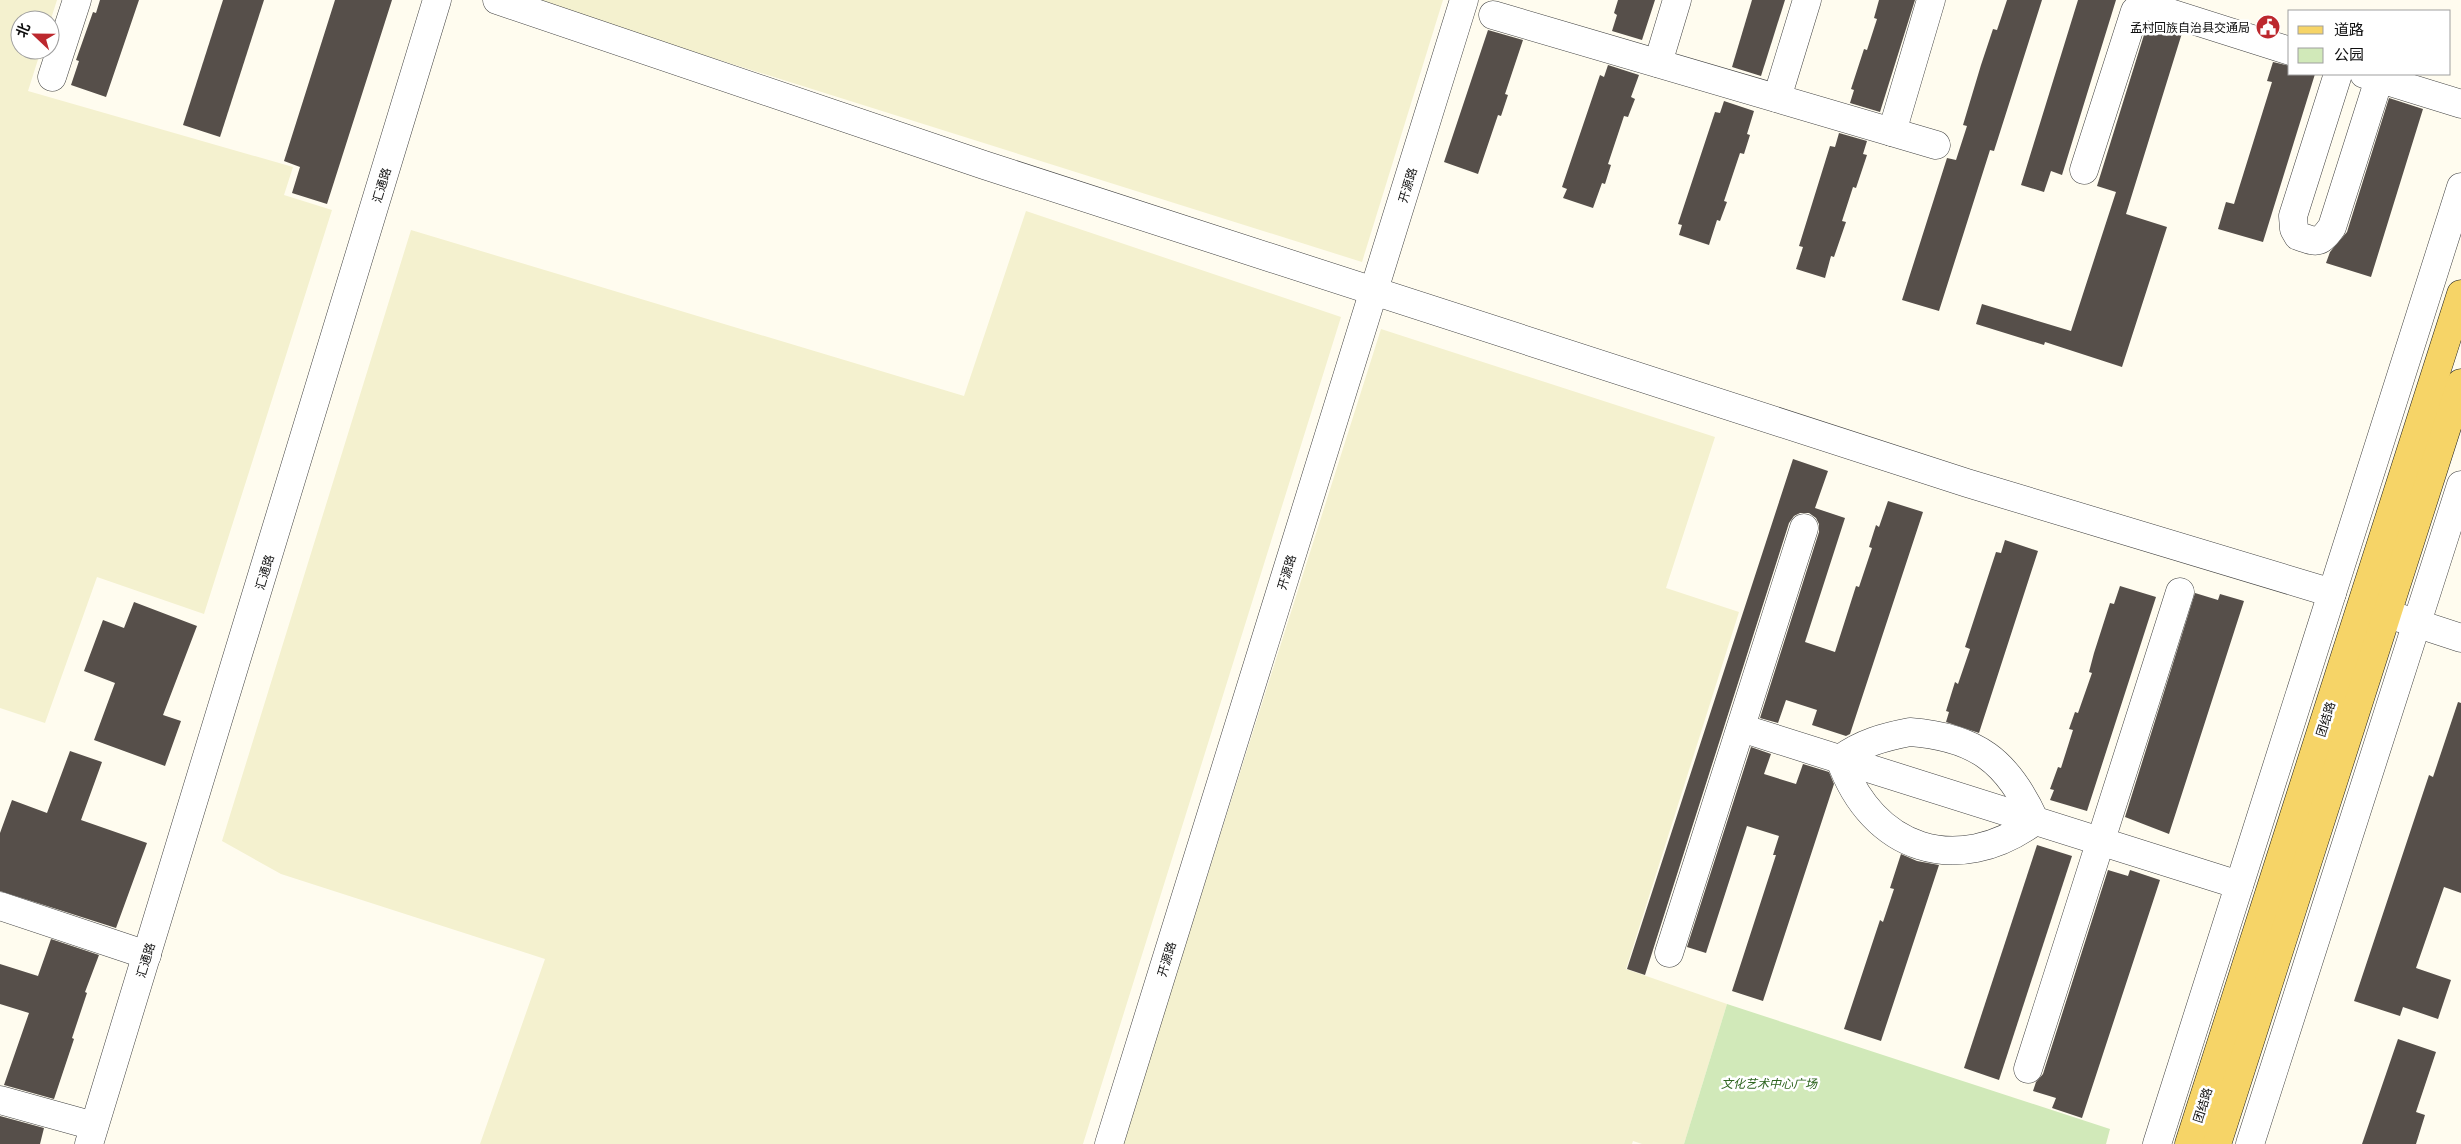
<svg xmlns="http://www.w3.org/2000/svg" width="2461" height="1144" font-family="'Playfair Display','Noto Sans SC',serif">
  <rect width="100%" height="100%" fill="#fffcef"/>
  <g fill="#f4f1cf">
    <path d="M0 0H57L50 22V20H20V50H41L28 91 293 167 284 195 332 210 204 614 97 577 45 723 0 708Z"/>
    <path d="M529 0H1443L1362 262Z"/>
    <path d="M1026 211 1341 317 1083 1144H480L545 959 281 874 222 841 411 230 964 396Z"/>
    <path d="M1381 329 1715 437 1666 588 1739 612 1626 969 1727 1004 1684 1144H1642L1633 1141 1632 1144H1122Z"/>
  </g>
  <path fill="#d1e9b9" d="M1727 1004 2110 1129 2106 1144H1684Z"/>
  <g fill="#564f4a">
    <path d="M100 0H139L106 97 71 85 79 61 76 60 93 12 96 13Z"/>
    <path d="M223 0H264L220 137 183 125Z"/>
    <path d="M335 0H392L327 204 292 193 300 167 284 161Z"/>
    <path d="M1618 0H1655L1642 40 1612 31 1617 15 1614 13Z"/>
    <path d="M1752 0H1785L1761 76 1732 67Z"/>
    <path d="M1879 0H1915L1880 112 1850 103 1854 90 1851 89 1864 49 1867 50 1877 19 1874 18Z"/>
    <path d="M2007 0H2042L1994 151 1990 150 1939 311 1902 300 1947 158 1956 160 1967 126 1963 125 1981 65 1993 29 1997 30Z"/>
    <path d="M2078 0H2116L2062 175 2051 171 2044 192 2021 185Z"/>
    <path d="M2148 22 2182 33 2126 214 2167 227 2122 367 2045 342 2044 345 1976 324 1982 304 2071 331 2116 192 2097 186Z"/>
    <path d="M1488 30 1523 40 1505 94 1508 95 1501 116 1498 115 1478 174 1444 162Z"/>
    <path d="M2273 62 2290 66V74H2315L2263 242 2218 229 2226 202 2234 204 2272 82 2267 81Z"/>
    <path d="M1608 65 1639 75 1631 97 1635 99 1628 117 1624 116 1608 164 1611 165 1605 184 1602 183 1593 208 1563 198 1567 189 1562 187 1600 75 1604 77Z"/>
    <path d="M2389 98 2423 109 2371 277 2326 263 2330 252 2347 232Z"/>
    <path d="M1724 101 1754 111 1747 134 1750 135 1744 154 1740 153 1724 201 1727 202 1720 221 1717 220 1709 245 1679 235 1682 225 1678 224 1715 112 1720 113Z"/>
    <path d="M1839 133 1867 141 1863 154 1867 155 1856 188 1853 187 1842 221 1846 222 1834 257 1831 256 1825 278 1796 269 1803 247 1799 246 1830 146 1835 147Z"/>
    <path d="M1793 459 1828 471 1815 508 1845 518 1805 642 1835 652 1856 586 1859 587 1872 548 1869 547 1876 525 1879 527 1888 501 1923 512 1850 734 1846 736 1812 725 1817 710 1786 700 1778 723 1760 718 1819 532V524L1816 518 1809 513H1800L1794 516 1789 523 1645 975 1627 969Z"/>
    <path d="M2005 540 2038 551 1979 733 1946 722 1949 712 1946 711 1955 682 1958 684 1970 649 1965 647 1996 552 2001 553Z"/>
    <path d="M2120 586 2156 597 2087 811 2050 800 2054 790 2050 789 2058 767 2061 768 2073 730 2069 729 2075 712 2078 713 2092 673 2089 672 2094 653 2110 603 2114 604Z"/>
    <path d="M2195 593 2218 600 2220 594 2244 601 2169 834 2125 817Z"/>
    <path d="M134 602 197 626 163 715 181 721 165 766 94 740 115 683 84 671 103 620 124 628Z"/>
    <path d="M2458 702 2461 703V893L2444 887 2416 968 2451 980 2438 1019 2403 1007 2400 1016 2354 1001 2429 775 2433 777Z"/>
    <path d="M1751 747 1771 754 1764 774 1796 784 1803 764 1829 772 1834 784 1763 1001 1732 991 1776 855H1773L1779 836 1747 826 1706 953 1687 947Z"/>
    <path d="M70 751 102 762 81 820 147 843 116 928 0 891V833L12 800 47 813Z"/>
    <path d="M2037 845 2072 856 1999 1080 1964 1068Z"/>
    <path d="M1901 854 1917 861 1939 865 1881 1041 1844 1029 1880 920 1883 922 1894 889 1890 888Z"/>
    <path d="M2108 870 2128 876 2130 870 2160 880 2082 1118 2052 1108 2056 1098 2033 1091 2036 1082 2043 1074Z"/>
    <path d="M51 939 99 955 85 992 87 993 72 1038 74 1039 54 1099 4 1085 29 1013 0 1004V964L38 976Z"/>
    <path d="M2398 1039 2436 1052 2416 1112 2425 1115 2416 1144H2362Z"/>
    <path d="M0 1116 44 1128 40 1144H0Z"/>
  </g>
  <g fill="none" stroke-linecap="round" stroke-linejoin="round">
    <defs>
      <g id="minor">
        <path d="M497 0 984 165 1967 483 2332 593"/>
        <path d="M1493 15 1936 145"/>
        <path d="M1658 63 1677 0"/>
        <path d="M2338 74 2293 216 2294 229 2298 236C2317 242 2319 245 2332 227L2379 79"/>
        <path d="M2364 74 2461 104"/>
        <path d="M52 77 77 0"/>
        <path d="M1777 98 1807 0"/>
        <path d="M1892 132 1931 0"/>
        <path d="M2084 170 2135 11 2141 6H2148L2290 51"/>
        <path d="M2400 618 2461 638"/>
        <path d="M1741 728 2239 885"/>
        <path d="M1910 732C1976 737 2008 761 2035 821 1957 878 1872 850 1840 759 1862 743 1884 737 1910 732Z"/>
        <path d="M0 906 147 955"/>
        <path d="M1669 953 1804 528"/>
        <path d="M2028 1069 2180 592"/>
        <path d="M0 1100 94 1126"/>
        <path d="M89 1144 437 0"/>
        <path d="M1109 1144 1464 0"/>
        <path d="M2157 1144 2461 187"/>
        <path d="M2250 1144 2461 485"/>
      </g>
      <g id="major">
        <path d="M2189 1144 2461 294"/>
        <path d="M2217 1144 2461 383"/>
      </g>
    </defs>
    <use href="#minor" stroke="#414141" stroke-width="29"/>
    <use href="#major" stroke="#1f1f1f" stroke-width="29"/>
    <use href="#minor" stroke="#fff" stroke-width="28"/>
    <use href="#major" stroke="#f6d467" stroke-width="28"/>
  </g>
  <defs>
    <symbol id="civic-disc" viewBox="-11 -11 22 22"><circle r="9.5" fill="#bc282e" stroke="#fff"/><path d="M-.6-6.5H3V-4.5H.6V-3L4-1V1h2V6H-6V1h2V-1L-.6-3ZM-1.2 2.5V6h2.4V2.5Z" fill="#fff"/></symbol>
  </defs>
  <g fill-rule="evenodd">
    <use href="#civic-disc" x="2254" y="13" width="28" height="28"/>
  </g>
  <g text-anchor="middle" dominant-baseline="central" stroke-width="5" stroke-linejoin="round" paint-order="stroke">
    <g font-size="12" fill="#0e0e0e" stroke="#fff" text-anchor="end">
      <text x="2250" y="27">孟村回族自治县交通局</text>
    </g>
    <g font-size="12" fill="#0e0e0e" stroke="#fff">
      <text transform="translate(381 185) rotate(-73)">汇通路</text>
      <text transform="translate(1407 185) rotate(-73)">开源路</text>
      <text transform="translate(264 572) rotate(-73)">汇通路</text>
      <text transform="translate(1286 572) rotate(-73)">开源路</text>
      <text transform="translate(2325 719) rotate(-72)">团结路</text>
      <text transform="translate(1166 959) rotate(-73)">开源路</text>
      <text transform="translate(145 960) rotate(-73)">汇通路</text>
      <text transform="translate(2202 1105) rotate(-72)">团结路</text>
    </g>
    <g font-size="12" font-style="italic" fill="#2d641f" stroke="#fff">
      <text x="1769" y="1083">文化艺术中心广场</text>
    </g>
  </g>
  <rect x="2288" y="10" width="162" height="65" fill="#ffffff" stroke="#9f9f9f"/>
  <rect x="2298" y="26" width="25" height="8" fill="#f6d467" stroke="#9f9f9f"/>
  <text x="2334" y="35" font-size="15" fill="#0e0e0e">道路</text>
  <rect x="2298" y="48" width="25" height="15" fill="#d1e9b9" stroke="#9f9f9f"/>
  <text x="2334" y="60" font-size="15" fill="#0e0e0e">公园</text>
  <g transform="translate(35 35) rotate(292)"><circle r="24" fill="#ffffff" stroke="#9f9f9f"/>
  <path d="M0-4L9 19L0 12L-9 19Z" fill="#bc282e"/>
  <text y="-8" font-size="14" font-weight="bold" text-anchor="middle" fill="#0e0e0e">北</text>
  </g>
</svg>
